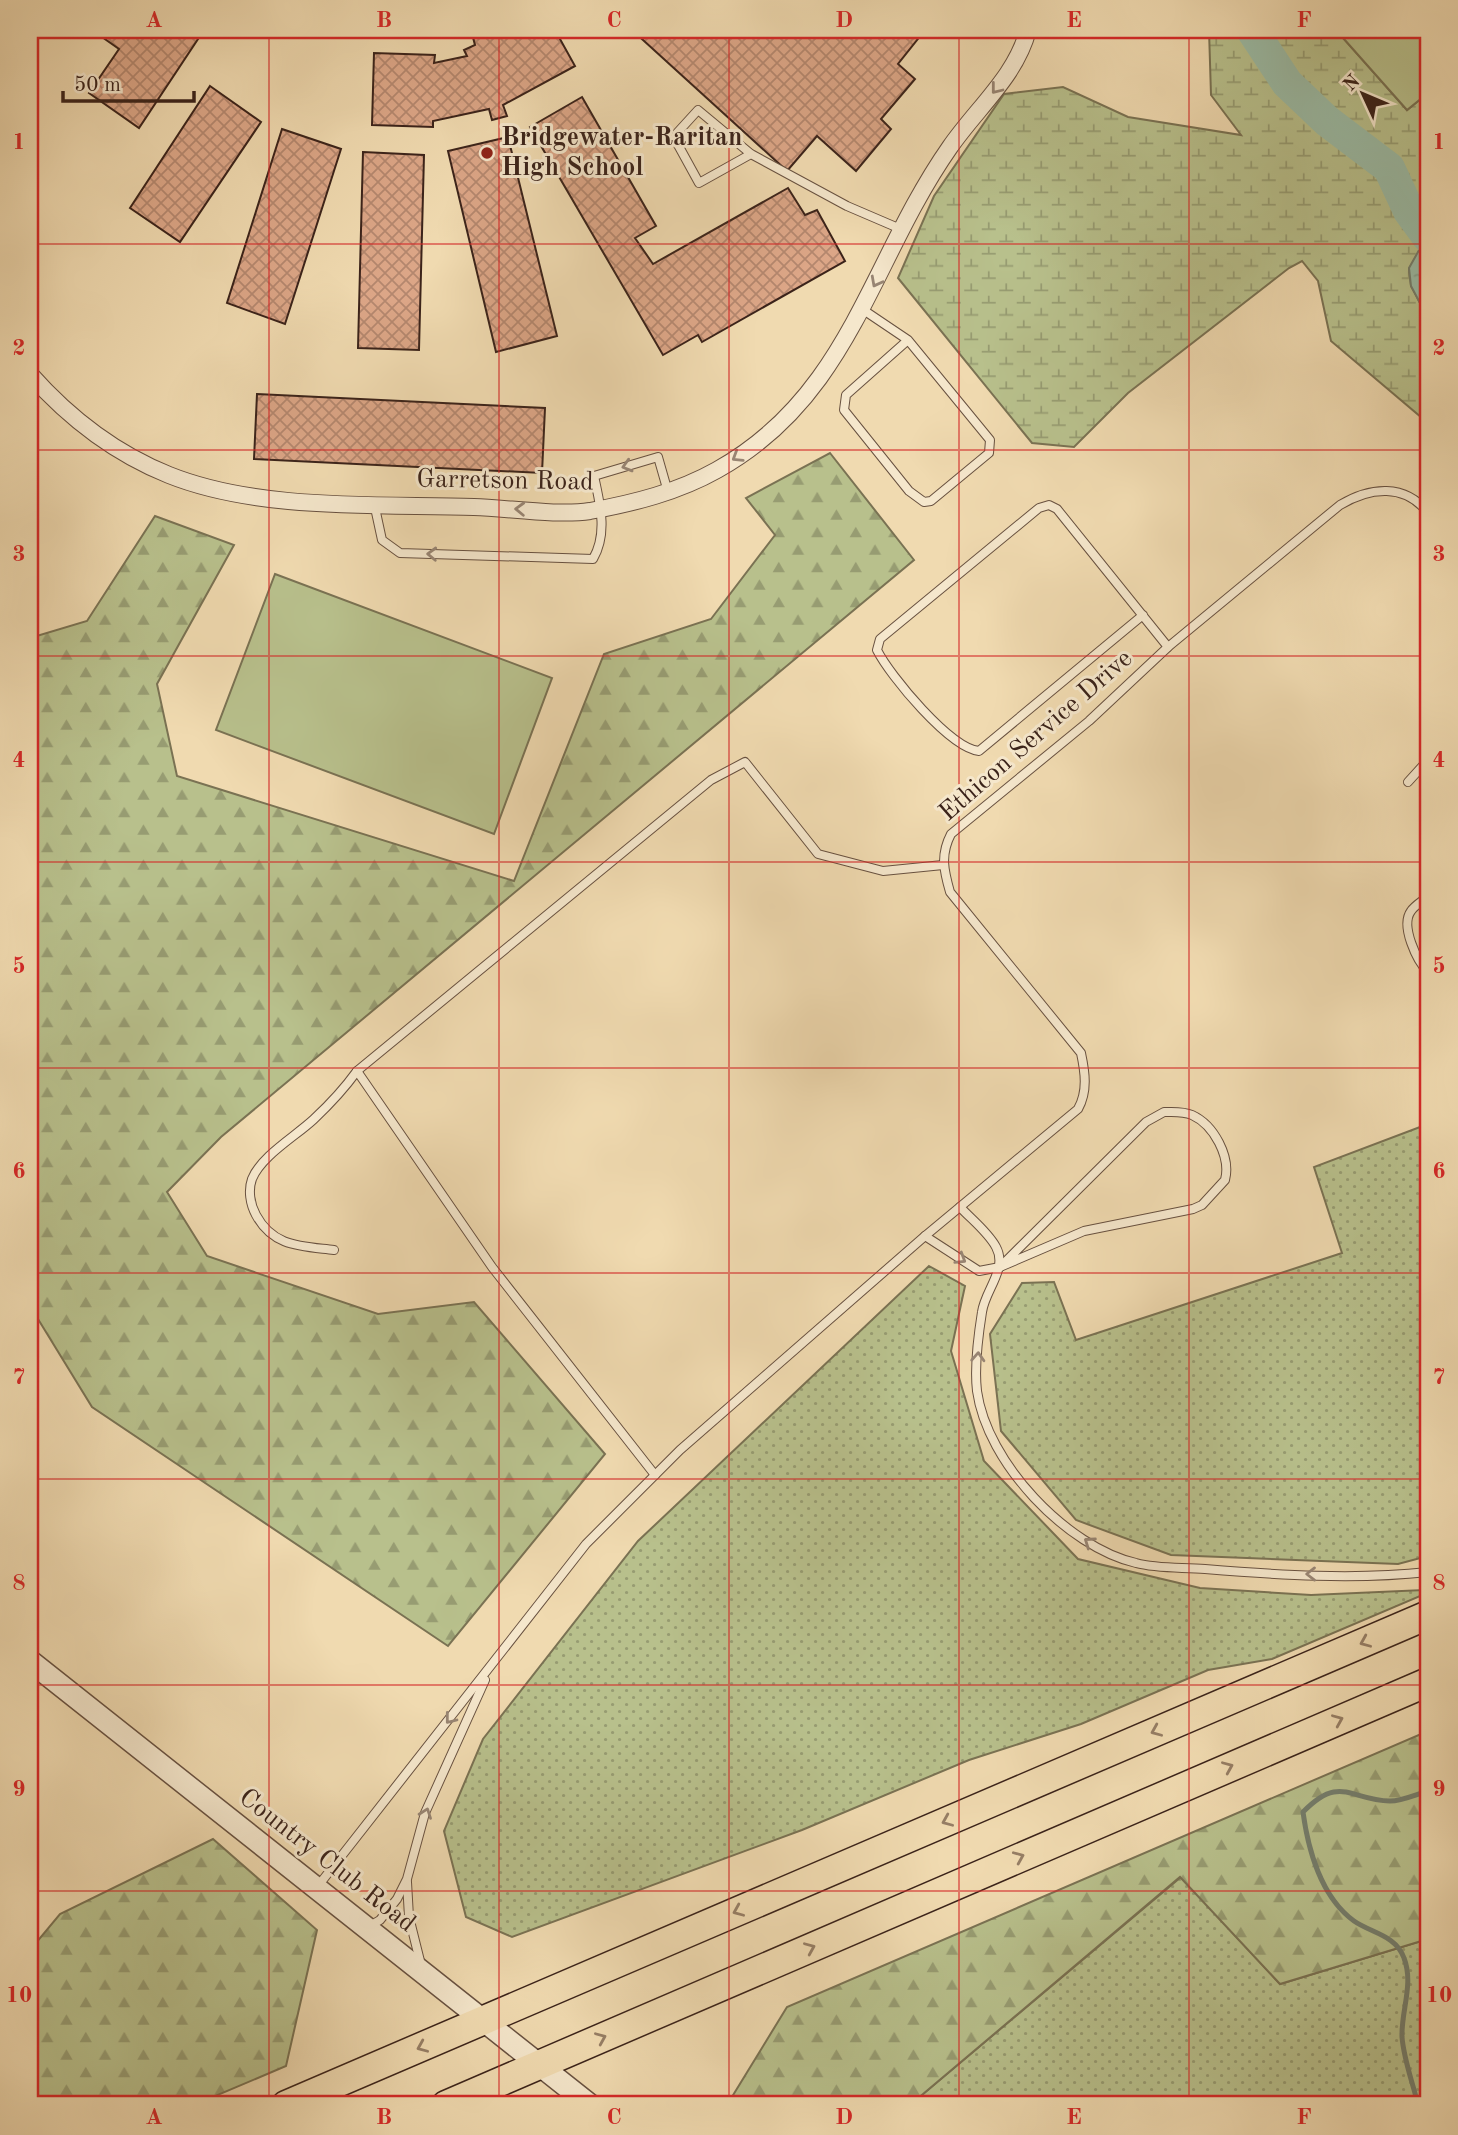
<svg xmlns="http://www.w3.org/2000/svg" width="1458" height="2135" font-family="'Old Standard TT',serif">
  <defs>
    <pattern id="grass-dots" width="8" height="8" patternUnits="userSpaceOnUse" patternTransform="scale(1.75)"><rect width="8" height="8" fill="#b8c08c"/><path d="M2 2h.1M6 6h.1" fill="none" stroke="#979c72" stroke-width="1.8" stroke-linecap="round"/></pattern>
    <pattern id="forest-firs" width="22" height="20" patternUnits="userSpaceOnUse" patternTransform="scale(1.75)"><rect width="22" height="20" fill="#b8c08c"/><path d="M5 1l3.5 6h-7zM16 11l3.5 6h-7z" fill="#979c72"/></pattern>
    <pattern id="wetland-marsh" width="20" height="14" patternUnits="userSpaceOnUse" patternTransform="scale(1.75)"><rect width="20" height="14" fill="#b8c08c"/><path d="M1 5h8M5 5V1M11 12h8M15 12V8" fill="none" stroke="#979c72"/></pattern>
    <pattern id="water-ripples" width="26" height="14" patternUnits="userSpaceOnUse" patternTransform="scale(1.75)"><rect width="26" height="14" fill="#9bbba5"/><path d="M2 4q2-2 4 0t4 0M15 11q2-2 4 0t4 0" fill="none" stroke="#86a08d"/></pattern>
    <pattern id="building-cross-hatch" width="8" height="8" patternUnits="userSpaceOnUse" patternTransform="scale(1.75)"><rect width="8" height="8" fill="#dca687"/><path d="M0 0l8 8M0 8l8-8" fill="none" stroke="#b4876e"/></pattern>
  </defs>
  <rect width="100%" height="100%" fill="#f0dab0"/>
  <filter id="stains"><feTurbulence type="fractalNoise" baseFrequency=".00286" numOctaves="4"/><feColorMatrix values="0 0 0 0 .2 0 0 0 0 .09 0 0 0 0 .02 0 0 0 .5 -.17"/></filter>
  <radialGradient id="worn" r=".72"><stop offset=".6" stop-color="#630" stop-opacity="0"/><stop offset="1" stop-color="#630" stop-opacity=".3"/></radialGradient>
  <g fill="url(#grass-dots)" stroke="#7a7253" stroke-width="2">
    <path d="M1428 1124V1556L1398 1564 1171 1555 1076 1520 1001 1431 990 1334 1022 1283 1054 1282 1076 1340 1342 1253 1314 1167Z"/>
    <path d="M929 1266 965 1286 951 1351 984 1461 1078 1559 1200 1588 1311 1595 1424 1590 1425 1594 1272 1659 1208 1670 1081 1724 969 1760 802 1830 512 1937 466 1917 444 1831 483 1739 638 1541Z"/>
    <path d="M1181 1877 1280 1984 1428 1939V2105H910Z"/>
  </g>
  <g fill="url(#forest-firs)" stroke="#7a7253" stroke-width="2">
    <path d="M830 453 914 560 221 1137 167 1192 207 1256 378 1314 474 1302 605 1454 448 1646 92 1407 30 1306V638L87 621 155 516 234 545 157 684 177 776 514 881 604 654 711 619 775 535 746 498Z"/>
    <path d="M1428 1731V1939L1280 1984 1180 1877 910 2105H727L787 2007Z"/>
    <path d="M213 1839 317 1930 286 2066 194 2105H30V1950L60 1914Z"/>
  </g>
  <path fill="url(#wetland-marsh)" stroke="#7a7253" stroke-width="2" d="M1209 30H1336L1407 110 1428 93V222L1424 217 1419 228 1424 243 1409 269 1411 286 1428 318V423L1331 341 1318 281 1302 261 1289 268 1128 393 1074 447 1032 443 898 278 934 196 1004 94 1063 87 1128 117 1241 135 1211 95Z"/>
  <g fill="#b8c08c" stroke="#7a7253" stroke-width="2">
    <path d="M1336 30H1428V93L1407 110Z"/>
    <path d="M275 574 552 678 494 834 216 730Z"/>
  </g>
  <path fill="url(#water-ripples)" stroke="#757e6d" stroke-width="2" d="M1409 211 1424 217 1428 222V318L1411 286 1409 268 1423 243Z"/>
  <g fill="none" stroke-linecap="round" stroke-linejoin="round">
    <path stroke="#757e6d" stroke-width="5" d="M1418 2105C1413 2083 1404 2061 1402 2037 1401 2011 1414 1984 1404 1958 1396 1935 1371 1933 1354 1921 1321 1897 1308 1849 1303 1812 1340 1774 1350 1800 1390 1801 1402 1801 1417 1794 1428 1791"/>
    <path stroke="#9bbba5" stroke-width="32" d="M1252 30 1287 83 1327 121 1389 168 1409 211 1428 237"/>
  </g>
  <g fill="url(#building-cross-hatch)" stroke="#3b231a" stroke-width="2">
    <path d="M92 30H204L139 128 89 93 119 49Z"/>
    <path d="M471 30H555L575 66 503 105 507 116 492 120 489 109 433 121V127L372 125 374 53 435 55 434 63 467 56 464 50 475 45Z"/>
    <path d="M632 30H925L898 64 915 79 881 119 891 129 856 171 817 136 787 171Z"/>
    <path d="M210 86 261 122 180 242 130 208Z"/>
    <path d="M582 97 656 226 635 238 653 264 788 188 805 215 817 210 845 261 702 342 698 335 663 355 530 127Z"/>
    <path d="M282 129 341 149 285 324 227 303Z"/>
    <path d="M508 137 557 336 496 352 448 151Z"/>
    <path d="M363 152 424 155 419 350 358 348Z"/>
    <path d="M257 394 545 408 542 473 254 459Z"/>
  </g>
  <g fill="none" stroke-linecap="round" stroke-linejoin="round">
    <defs>
      <g id="service">
        <path d="M751 154 699 183 677 143V133L698 110 751 154 847 206 903 230"/>
        <path d="M862 309 908 340 990 440 989 453 931 501 924 502 909 491 844 410 846 395 908 340"/>
        <path d="M374 503 382 540 400 553 593 559C608 533 600 504 594 476L658 457 668 492"/>
        <path d="M1143 615 979 751C950 748 890 676 877 650L880 639 1039 508 1049 505 1057 509 1168 647"/>
        <path d="M1408 782 1428 760"/>
        <path d="M1428 896C1423 901 1415 905 1411 911 1400 926 1417 961 1428 972"/>
        <path d="M357 1071 492 1267 655 1475"/>
        <path d="M1164 1112C1174 1112 1183 1111 1192 1115 1214 1125 1231 1157 1225 1180L1202 1205 1193 1209 1084 1231 1000 1267 1146 1122Z"/>
        <path d="M960 1207C971 1219 988 1232 996 1247 1008 1269 985 1290 982 1312 978 1337 974 1366 977 1391 987 1463 1067 1547 1136 1563 1158 1569 1183 1567 1205 1569 1278 1575 1355 1580 1428 1572"/>
        <path d="M925 1236 979 1271 1000 1267"/>
        <path d="M334 1250C301 1246 273 1247 256 1215 250 1204 248 1190 252 1179 261 1156 296 1136 314 1119 330 1104 344 1089 357 1071L711 780 745 762 818 854 883 871 943 865"/>
        <path d="M407 1882 409 1917 421 1965"/>
        <path d="M318 1886 586 1544 680 1450 925 1236 1078 1109C1088 1091 1085 1072 1081 1053L950 892C944 871 940 855 951 834L1089 721 1168 647 1340 505C1370 487 1405 483 1428 513"/>
        <path d="M368 1927 380 1920 397 1899 407 1879 425 1813 485 1680"/>
      </g>
      <path id="minor" d="M30 374C69 418 114 453 169 475 259 511 377 504 474 507 508 508 558 516 590 511 634 503 678 492 717 470 850 396 870 261 950 147 977 108 1016 76 1028 30"/>
      <path id="tertiary" d="M30 1661 590 2105"/>
      <g id="trunk">
        <path d="M286 2105 1428 1615"/>
        <path d="M446 2105 1428 1682"/>
      </g>
    </defs>
    <use href="#service" stroke="#685140" stroke-width="10"/>
    <use href="#minor" stroke="#685140" stroke-width="18"/>
    <use href="#tertiary" stroke="#685140" stroke-width="24"/>
    <use href="#trunk" stroke="#3b231a" stroke-width="31"/>
    <use href="#service" stroke="#f5e7cc" stroke-width="8"/>
    <use href="#minor" stroke="#f5e7cc" stroke-width="16"/>
    <use href="#tertiary" stroke="#f5e7cc" stroke-width="21"/>
    <use href="#trunk" stroke="#f0dab0" stroke-width="28"/>
  </g>
  <defs><path id="oneway-chevron" d="M-2-3.5L2.5 0L-2 3.5" fill="none" stroke-width="1.6" stroke-linecap="round" stroke-linejoin="round" transform="scale(1.75)"/></defs>
  <g stroke="#988573">
    <use href="#oneway-chevron" transform="translate(996 89) rotate(128)"/>
    <use href="#oneway-chevron" transform="translate(876 282) rotate(118)"/>
    <use href="#oneway-chevron" transform="translate(737 457) rotate(148)"/>
    <use href="#oneway-chevron" transform="translate(627 466) rotate(164)"/>
    <use href="#oneway-chevron" transform="translate(520 509) rotate(-178)"/>
    <use href="#oneway-chevron" transform="translate(432 554) rotate(-178)"/>
    <use href="#oneway-chevron" transform="translate(961 1259) rotate(32)"/>
    <use href="#oneway-chevron" transform="translate(978 1357) rotate(-87)"/>
    <use href="#oneway-chevron" transform="translate(1089 1542) rotate(-145)"/>
    <use href="#oneway-chevron" transform="translate(1311 1574) rotate(-180)"/>
    <use href="#oneway-chevron" transform="translate(450 1719) rotate(128)"/>
    <use href="#oneway-chevron" transform="translate(426 1813) rotate(-70)"/>
  </g>
  <g stroke="#967e65">
    <use href="#oneway-chevron" transform="translate(1365 1642) rotate(157)"/>
    <use href="#oneway-chevron" transform="translate(1338 1720) rotate(-23)"/>
    <use href="#oneway-chevron" transform="translate(1156 1731) rotate(157)"/>
    <use href="#oneway-chevron" transform="translate(1228 1767) rotate(-23)"/>
    <use href="#oneway-chevron" transform="translate(947 1821) rotate(157)"/>
    <use href="#oneway-chevron" transform="translate(1019 1857) rotate(-23)"/>
    <use href="#oneway-chevron" transform="translate(738 1911) rotate(157)"/>
    <use href="#oneway-chevron" transform="translate(810 1948) rotate(-23)"/>
    <use href="#oneway-chevron" transform="translate(601 2038) rotate(-23)"/>
    <use href="#oneway-chevron" transform="translate(422 2047) rotate(157)"/>
  </g>
  <path fill="none" stroke="#d62828" stroke-width="2" stroke-opacity="0.55" d="M269 30V2105M499 30V2105M729 30V2105M959 30V2105M1189 30V2105M30 244H1428M30 450H1428M30 656H1428M30 862H1428M30 1068H1428M30 1273H1428M30 1479H1428M30 1685H1428M30 1891H1428"/>
  <circle fill="#8f2418" stroke="#f5e7cc" stroke-width="2.5" cx="487" cy="153" r="7"/>
  <g text-anchor="middle" dominant-baseline="central" stroke-width="6" stroke-linejoin="round" paint-order="stroke">
    <g font-size="26" font-weight="bold" fill="#3b231a" stroke="#f5e7cc" text-anchor="start">
      <text x="501" y="138">Bridgewater-Raritan<tspan x="501" dy="30">High School</tspan></text>
    </g>
    <g font-size="26" fill="#3b231a" stroke="#f5e7cc">
      <text transform="translate(505 481) rotate(1)">Garretson Road</text>
      <text transform="translate(1036 736) rotate(-41)">Ethicon Service Drive</text>
      <text transform="translate(327 1861) rotate(38)">Country Club Road</text>
    </g>
  </g>
  <rect width="1458" height="2135" fill="none" stroke="#f0dab0" stroke-width="77"/>
  <g transform="translate(1363 94) rotate(314)" stroke="#f5e7cc" stroke-width="5" paint-order="stroke">
  <path d="M0-5L12 26L0 18L-12 26Z" fill="#3b231a"/>
  <text y="-10" font-size="19" font-weight="bold" text-anchor="middle" fill="#3b231a">N</text>
  </g>
  <path d="M63 91v10h131v-10" fill="none" stroke="#3b231a" stroke-width="3.5"/>
  <text x="74" y="91" font-size="21" fill="#3b231a" stroke="#f5e7cc" stroke-width="5" paint-order="stroke">50 m</text>
  <rect x="38" y="38" width="1382" height="2058" fill="none" stroke="#d62828" stroke-width="2.5"/>
  <g font-size="23" text-anchor="middle" font-weight="bold" fill="#d62828">
    <text x="154" y="27">A</text>
    <text x="384" y="27">B</text>
    <text x="614" y="27">C</text>
    <text x="844" y="27">D</text>
    <text x="1074" y="27">E</text>
    <text x="1304" y="27">F</text>
    <text x="19" y="149">1</text>
    <text x="1439" y="149">1</text>
    <text x="19" y="355">2</text>
    <text x="1439" y="355">2</text>
    <text x="19" y="561">3</text>
    <text x="1439" y="561">3</text>
    <text x="19" y="767">4</text>
    <text x="1439" y="767">4</text>
    <text x="19" y="973">5</text>
    <text x="1439" y="973">5</text>
    <text x="19" y="1178">6</text>
    <text x="1439" y="1178">6</text>
    <text x="19" y="1384">7</text>
    <text x="1439" y="1384">7</text>
    <text x="19" y="1590">8</text>
    <text x="1439" y="1590">8</text>
    <text x="19" y="1796">9</text>
    <text x="1439" y="1796">9</text>
    <text x="19" y="2002">10</text>
    <text x="1439" y="2002">10</text>
    <text x="154" y="2124">A</text>
    <text x="384" y="2124">B</text>
    <text x="614" y="2124">C</text>
    <text x="844" y="2124">D</text>
    <text x="1074" y="2124">E</text>
    <text x="1304" y="2124">F</text>
  </g>
  <rect width="100%" height="100%" filter="url(#stains)"/>
  <rect width="100%" height="100%" fill="url(#worn)"/>
</svg>
